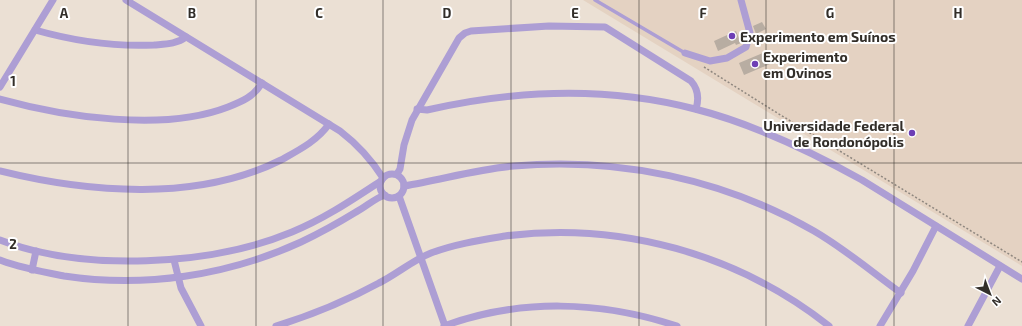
<svg xmlns="http://www.w3.org/2000/svg" width="1022" height="326" font-family="'Exo 2',sans-serif">
  <rect width="100%" height="100%" fill="#ebe0d4"/>
  <path fill="#e4d2c2" d="M583 0H1022V266Z"/>
  <g fill="#b8ada2">
    <path d="M762 22 766 29 756 34 753 26Z"/>
    <path d="M736 31 741 43 736 45 735 43 718 51 714 41Z"/>
    <path d="M765 52 766 54 769 52 773 60 769 62 770 64 744 75 739 63Z"/>
  </g>
  <g fill="none" stroke-linecap="round" stroke-linejoin="round">
    <path stroke="#8f877f" stroke-width="1.5" stroke-dasharray="2 2" stroke-linecap="butt" d="M704 67 774 111 1022 262"/>
    <path stroke="#ad9ed4" stroke-width="3.5" d="M595 0 685 53"/>
    <g stroke="#ad9ed4" stroke-width="7">
      <path d="M126 0 340 131C357 144 371 159 383 178"/>
      <path d="M35 30C74 41 113 47 154 45 165 44 177 44 186 37"/>
      <path d="M685 53 710 61 727 58 746 47 750 33 741 0"/>
      <path d="M0 87 53 0"/>
      <path d="M0 99C65 117 164 132 228 107 243 101 253 97 262 83"/>
      <path d="M417 109 427 110C515 90 607 86 695 109 754 124 810 151 862 180L1022 279"/>
      <path d="M0 171C89 193 197 202 281 160 299 150 317 141 329 124"/>
      <path d="M397 174 400 169 404 145 412 120 459 38 465 33 471 31 549 26 605 27 691 81C699 90 699 99 696 109"/>
      <circle cx="392" cy="186" r="12"/>
      <path d="M404 186C441 180 477 169 514 166 618 157 724 179 814 231 845 249 872 272 901 293"/>
      <path d="M399 196 445 326"/>
      <path d="M0 240C83 272 210 266 292 232 324 219 352 200 381 181"/>
      <path d="M0 260C21 268 43 272 64 276 144 288 227 276 301 242 320 233 338 223 356 212 366 207 375 198 385 195"/>
      <path d="M174 260 181 288 201 326"/>
      <path d="M32 270 36 251"/>
      <path d="M276 326C312 315 346 301 379 283 397 274 413 260 431 253 455 244 481 240 505 236 620 221 738 254 829 326"/>
      <path d="M444 326C520 298 601 301 677 326"/>
      <path d="M880 326 913 271 936 226"/>
      <path d="M968 326 1000 266"/>
    </g>
  </g>
  <path fill="none" stroke="#322e29" stroke-width="1" stroke-opacity="0.55" d="M128 0V326M256 0V326M383 0V326M511 0V326M639 0V326M766 0V326M894 0V326M0 163H1022"/>
  <g fill="#6d3eb5" stroke="#fff" stroke-width="1.5">
    <circle cx="732" cy="36" r="4"/>
    <circle cx="755" cy="64" r="4"/>
    <circle cx="912" cy="133" r="4"/>
  </g>
  <g text-anchor="middle" dominant-baseline="central" stroke-width="4" stroke-linejoin="round" paint-order="stroke">
    <g font-size="14" font-weight="bold" fill="#322e29" stroke="#fff" text-anchor="start">
      <text x="740" y="36">Experimento em Suínos</text>
      <text x="763" y="56">Experimento<tspan x="763" dy="16">em Ovinos</tspan></text>
      <text x="904" y="125" text-anchor="end">Universidade Federal<tspan x="904" dy="16">de Rondonópolis</tspan></text>
    </g>
  </g>
  <g font-size="13" text-anchor="middle" font-weight="bold" fill="#322e29" stroke="#fff" stroke-width="4" stroke-linejoin="round" paint-order="stroke">
    <text x="64" y="18">A</text>
    <text x="192" y="18">B</text>
    <text x="319" y="18">C</text>
    <text x="447" y="18">D</text>
    <text x="575" y="18">E</text>
    <text x="703" y="18">F</text>
    <text x="830" y="18">G</text>
    <text x="958" y="18">H</text>
    <text x="13" y="86">1</text>
    <text x="13" y="249">2</text>
  </g>
  <g transform="translate(990 294) rotate(138)" stroke="#ffffff" stroke-width="3" paint-order="stroke">
  <path d="M0-3L7 15L0 10L-7 15Z" fill="#322e29"/>
  <text y="-6" font-size="11" font-weight="bold" text-anchor="middle" fill="#322e29">N</text>
  </g>
</svg>
